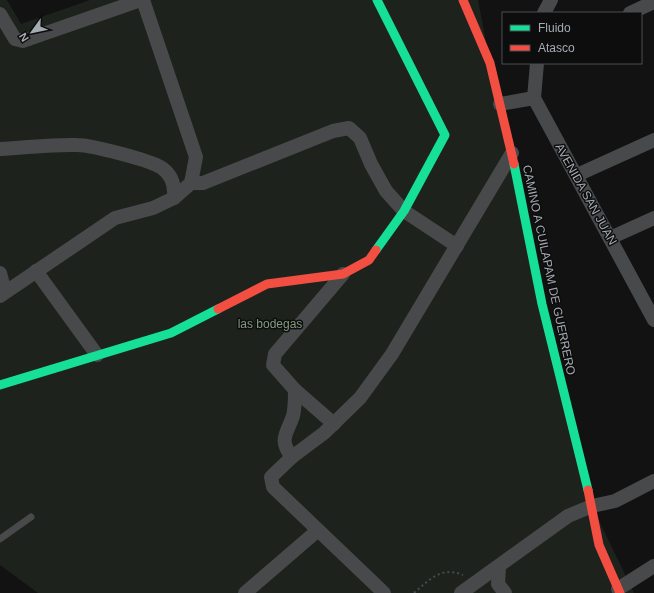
<svg xmlns="http://www.w3.org/2000/svg" width="654" height="593" font-family="Arial,sans-serif">
  <rect width="100%" height="100%" fill="#121213"/>
  <path fill="#1d221d" d="M0 0H7L21 24 90 0H478L490 63 592 506 634 593H38L0 565Z"/>
  <g fill="none" stroke-linecap="round" stroke-linejoin="round">
    <path stroke="#494a4c" stroke-width="2" stroke-dasharray="2 3" stroke-linecap="butt" d="M414 593C430 579 442 566 463 575"/>
    <path stroke="#47494b" stroke-width="7" d="M0 539 31 517"/>
    <g stroke="#47494b" stroke-width="14">
      <path d="M544 13 551 0"/>
      <path d="M630 13 654 2"/>
      <path d="M0 14 15 39 23 41 141 0"/>
      <path d="M534 98 537 63"/>
      <path d="M500 104 534 98 654 320"/>
      <path d="M0 149C25 148 51 144 77 145 91 145 150 160 162 168 172 175 175 186 174 198"/>
      <path d="M577 175 654 140"/>
      <path d="M191 183H203L333 131 349 128 360 138 371 164 386 191 404 211 457 246"/>
      <path d="M610 238 654 218"/>
      <path d="M36 271 97 355"/>
      <path d="M0 273 5 292"/>
      <path d="M0 296 115 218 153 208 174 198 191 183 196 157 143 0"/>
      <path d="M295 390 334 424"/>
      <path d="M292 457C278 439 287 434 293 416 295 408 295 398 295 390L273 365 275 354 343 274"/>
      <path d="M499 567 498 584 505 593"/>
      <path d="M618 589 654 566"/>
      <path d="M245 593 317 531"/>
      <path d="M384 593 273 487 271 477 292 457 324 433 360 398 392 354 512 153"/>
      <path d="M461 593 568 516 592 506 615 501 654 481"/>
    </g>
    <g stroke="#16e098" stroke-width="9">
      <path d="M514 164 542 304 588 490"/>
      <path d="M376 250 404 211 445 135 377 0"/>
      <path d="M0 385 171 333 218 309"/>
    </g>
    <g stroke="#f24e42" stroke-width="9">
      <path d="M463 0 490 63 514 164"/>
      <path d="M218 309 267 284 343 274 369 260 376 250"/>
      <path d="M588 490 599 545 620 593"/>
    </g>
  </g>
  <g text-anchor="middle" dominant-baseline="central" stroke-width="3" stroke-linejoin="round" paint-order="stroke">
    <g font-size="12" fill="#a5abb2" stroke="#0d0d0e">
      <text transform="translate(586 194) rotate(61)">AVENIDA SAN JUAN</text>
      <text transform="translate(549 270) rotate(78)">CAMINO A CUILAPAM DE GUERRERO</text>
    </g>
    <g font-size="12" fill="#819b7e" stroke="#0d0d0e">
      <text x="270" y="324">las bodegas</text>
    </g>
  </g>
  <rect x="502" y="12" width="140" height="52" fill="#0d0d0e" stroke="#4a4c50"/>
  <rect x="510" y="25" width="20" height="6" fill="#16e098" stroke="#4a4c50"/>
  <text x="538" y="32" font-size="12" fill="#a5abb2">Fluido</text>
  <rect x="510" y="45" width="20" height="6" fill="#f24e42" stroke="#4a4c50"/>
  <text x="538" y="52" font-size="12" fill="#a5abb2">Atasco</text>
  <g transform="translate(32 32) rotate(237)" stroke="#0d0d0e" stroke-width="3" paint-order="stroke">
  <path d="M0-3L7 15L0 10L-7 15Z" fill="#a5abb2"/>
  <text y="-6" font-size="11" font-weight="bold" text-anchor="middle" fill="#a5abb2">N</text>
  </g>
</svg>
